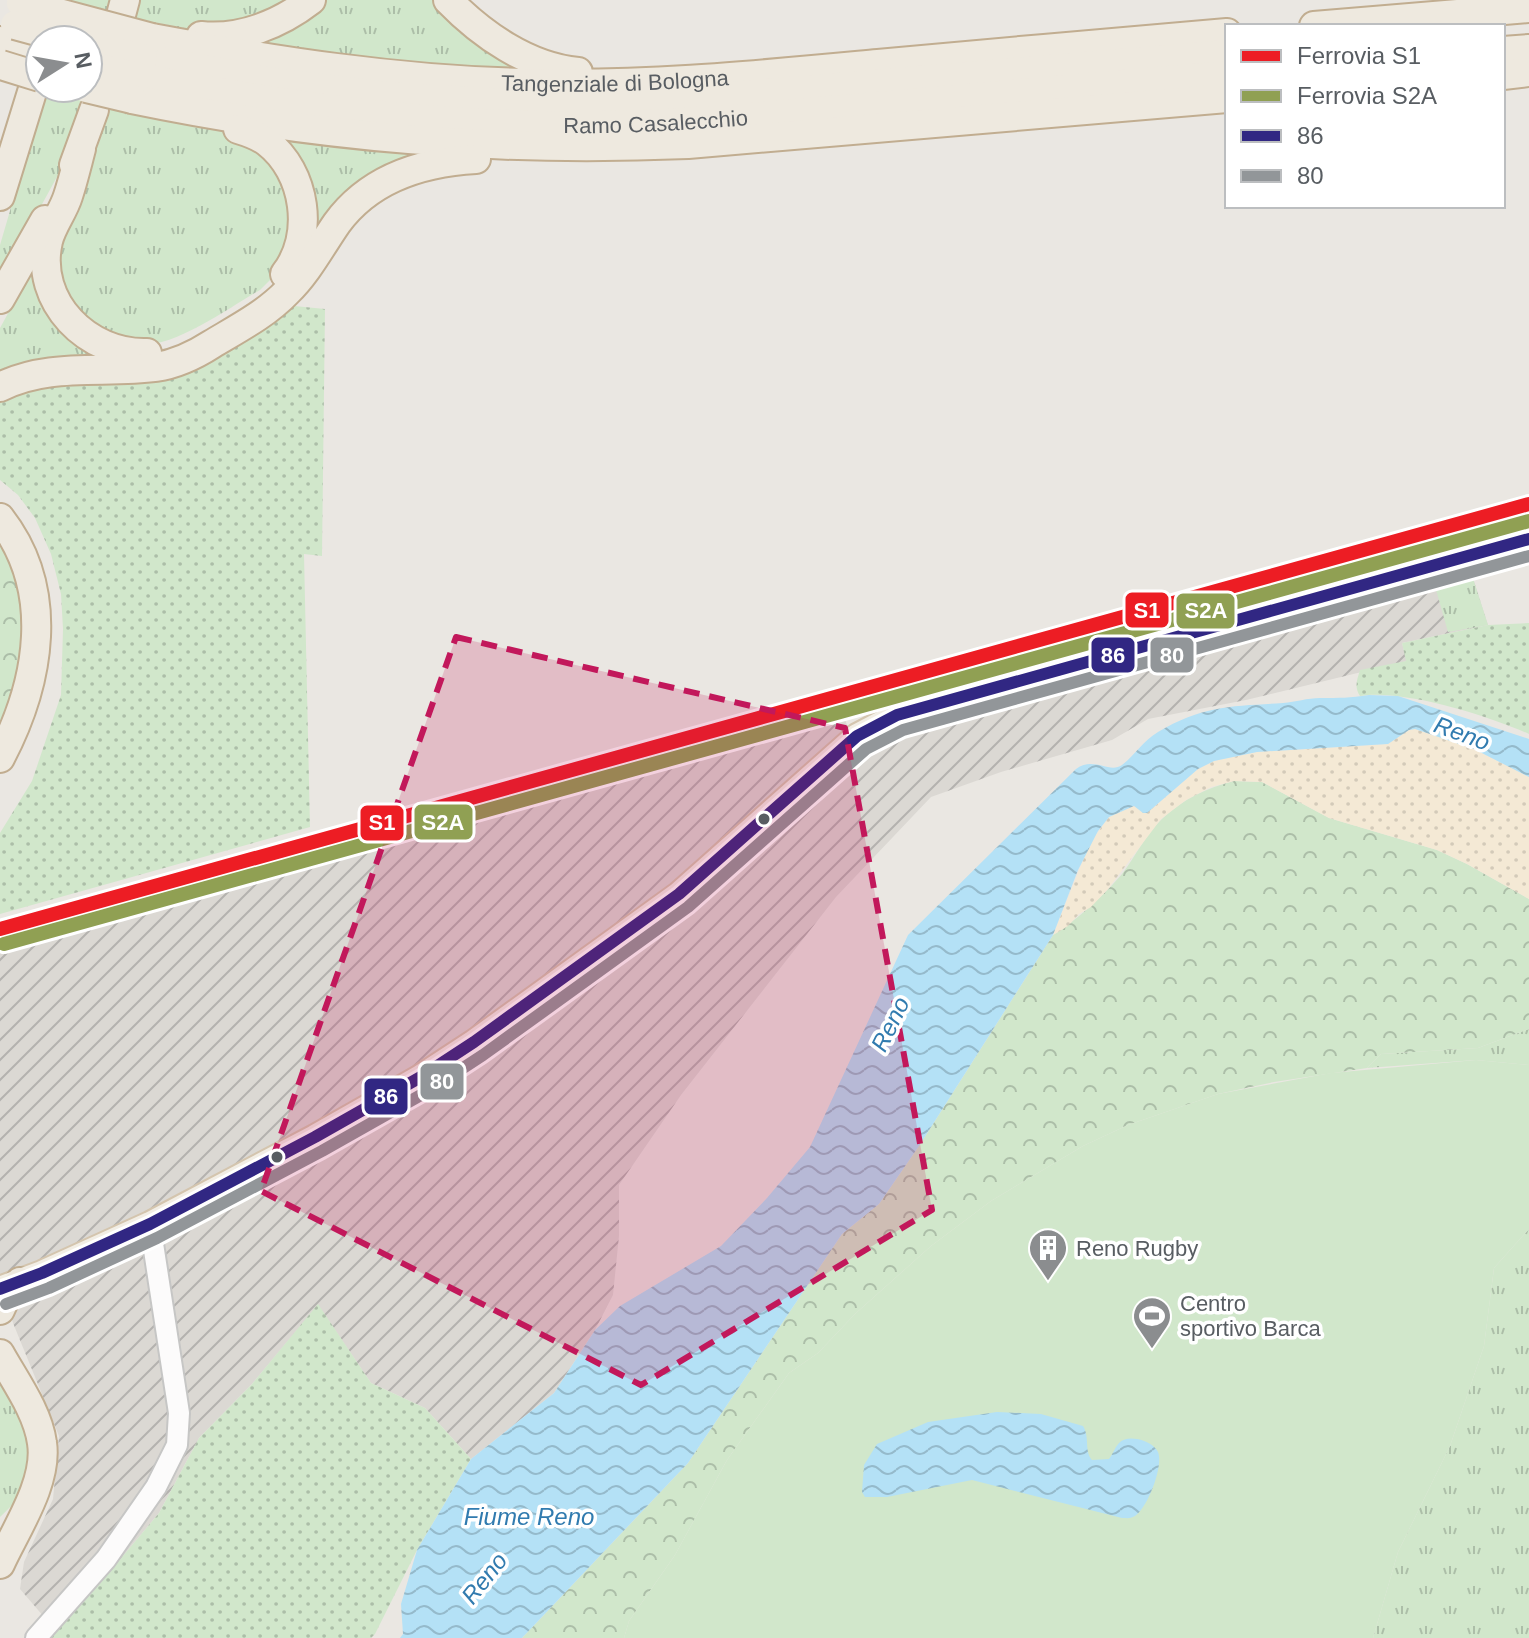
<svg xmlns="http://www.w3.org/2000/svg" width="1529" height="1638" font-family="Helvetica,sans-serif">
  <defs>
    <pattern id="industrial-furrows" width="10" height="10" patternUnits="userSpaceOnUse" patternTransform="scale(2)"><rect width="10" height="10" fill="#dbd8d3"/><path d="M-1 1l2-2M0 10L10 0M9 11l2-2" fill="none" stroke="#b4b2af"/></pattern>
    <pattern id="grass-tufts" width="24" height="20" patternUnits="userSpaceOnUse" patternTransform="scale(2)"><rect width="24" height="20" fill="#d1e7cb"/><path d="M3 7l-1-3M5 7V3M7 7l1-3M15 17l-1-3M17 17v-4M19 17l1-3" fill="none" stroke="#acbea8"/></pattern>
    <pattern id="forest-crowns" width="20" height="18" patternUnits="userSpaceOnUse" patternTransform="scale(2)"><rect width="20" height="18" fill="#d1e7cb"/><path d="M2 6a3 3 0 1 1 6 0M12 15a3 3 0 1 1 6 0" fill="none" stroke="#acbea8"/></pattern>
    <pattern id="sand-dots" width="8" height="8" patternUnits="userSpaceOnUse" patternTransform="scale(2)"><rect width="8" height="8" fill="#f4e9d5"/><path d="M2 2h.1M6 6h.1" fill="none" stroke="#d3cab9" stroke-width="1.8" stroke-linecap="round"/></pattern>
    <pattern id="park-dots" width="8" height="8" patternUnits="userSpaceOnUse" patternTransform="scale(2)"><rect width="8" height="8" fill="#d1e7cb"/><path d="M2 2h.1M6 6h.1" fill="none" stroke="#acbea8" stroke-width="1.8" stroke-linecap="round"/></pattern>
    <pattern id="water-waves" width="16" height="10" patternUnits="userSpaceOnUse" patternTransform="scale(2)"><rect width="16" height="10" fill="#b4e1f6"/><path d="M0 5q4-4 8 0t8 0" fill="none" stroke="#95bacb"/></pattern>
  </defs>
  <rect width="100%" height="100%" fill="#eae7e2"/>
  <path fill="url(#industrial-furrows)" d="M1470 569 1488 625 1402 643 1407 661 1246 700 1148 719 1112 740 1001 772 931 797 836 897 681 1095 619 1185V1236L613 1295 595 1330 554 1393 471 1459 425 1408 371 1383 318 1305 252 1384 199 1438 159 1513 112 1569 50 1624 20 1589 24 1562 53 1499 59 1436 13 1323 0 1282V944L768 733 844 717 855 746 894 726 936 713Z"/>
  <g fill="url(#grass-tufts)">
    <path d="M70 0H116L74 140 58 175 0 281V245L46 88H88V40H59Z"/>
    <path d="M141 0H304L281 13 198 31 152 22 127 113 242 134 253 139 295 198 281 269 260 290C226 309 168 354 127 344 114 341 82 316 68 307L53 253 89 169 108 117Z"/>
    <path d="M323 0H440L524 69C432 67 342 56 251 43Z"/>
    <path d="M282 140 409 154 411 158 306 255Z"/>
    <path d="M35 264 106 354 0 379V328Z"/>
    <path d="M1470 569 1488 625 1448 632 1433 579Z"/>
    <path d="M1529 1029V1065L1476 1060 1367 1068 1381 1054 1478 1048Z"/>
    <path d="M1529 1229V1638H1373L1398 1552 1450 1446 1484 1346 1494 1268Z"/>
    <path d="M0 1376C16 1407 47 1454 25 1488 19 1499 8 1509 0 1517Z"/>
  </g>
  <g fill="url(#forest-crowns)">
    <path d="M0 527 34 620 0 749Z"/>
    <path d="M1234 781 1262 782 1329 818 1437 850 1467 864 1529 899V1029L1478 1048 1381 1054 1367 1068 1274 1082 1218 1094 1128 1125 1083 1146 991 1201 931 1246 855 1314 818 1353 789 1373 727 1460 675 1555 629 1621 624 1638H522L688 1463 842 1234 879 1204 919 1146 1053 935C1075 922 1105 894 1122 874 1136 856 1146 833 1163 818 1183 799 1207 788 1234 781Z"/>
  </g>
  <path fill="url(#sand-dots)" d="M1415 729 1474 749 1529 777V899L1467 864 1437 850 1329 818 1262 782 1234 781 1211 787 1186 800 1161 819 1108 889 1091 907 1079 914 1068 926 1053 935 1090 843 1109 817 1134 806 1147 813 1198 769 1214 761 1257 752 1388 744 1409 730Z"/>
  <g fill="url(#park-dots)">
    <path d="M284 305 325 309 322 556 304 554 310 827 0 914V833L32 781 61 695 63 629 61 594 51 554 35 518 18 495 0 480V395L29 382 162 375Z"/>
    <path d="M1529 623V734C1488 716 1404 689 1360 696 1354 687 1357 680 1360 670L1406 661 1402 643 1488 625Z"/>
    <path d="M318 1304 371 1383 425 1408 471 1459 417 1550 375 1634 371 1638H38L50 1624 112 1569 159 1513 199 1438 252 1384Z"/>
  </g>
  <path fill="#d1e7cb" d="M1476 1060 1529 1065V1229L1494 1268 1484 1346 1450 1446 1398 1552 1373 1638H624L629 1621 675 1555 727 1460 789 1373 818 1353 855 1314 931 1246 991 1201 1083 1146 1128 1125 1218 1094 1331 1073Z"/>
  <g fill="url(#water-waves)">
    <path d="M1369 695 1398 696 1529 739V777L1474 749 1415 729 1409 730 1388 744 1257 752 1214 761 1198 769 1147 813H1143L1134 806 1109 817 1098 831 1078 870 1053 935 919 1146 879 1204 842 1234 688 1463 522 1638H400L403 1634 401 1604 417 1550 471 1459 554 1393 595 1330 620 1306 721 1246 767 1198 810 1147 908 935 1076 769C1094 756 1109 774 1122 765 1135 755 1143 741 1158 732 1203 705 1234 706 1283 703 1296 702 1307 698 1320 698 1340 698 1349 698 1369 695Z"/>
    <path d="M997 1412 1041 1414 1083 1426C1090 1437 1084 1451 1092 1460L1109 1459C1113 1454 1115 1447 1119 1443 1124 1438 1131 1438 1137 1439 1144 1440 1155 1445 1158 1452 1164 1466 1147 1509 1135 1516 1130 1519 1127 1518 1122 1518L972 1480 887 1497H865L862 1492 864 1465 877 1444 928 1422Z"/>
  </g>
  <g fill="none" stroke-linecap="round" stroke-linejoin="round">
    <defs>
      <path id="minor" d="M36 1638 106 1559 156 1487 177 1445 179 1413 150 1224"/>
      <path id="major" d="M2 1288 42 1273 150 1224 315 1137 419 1078 474 1042 679 894 857 736 897 715 924 706 1529 539"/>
      <g id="highway">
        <path d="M448 0C482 35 528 67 578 72"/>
        <path d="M121 15 125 0"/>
        <path d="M1314 26 1529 8"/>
        <path d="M201 36C241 40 280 24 311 0"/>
        <path id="s1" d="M152 38C275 61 397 80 523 83 641 87 760 75 878 64 994 53 1111 43 1227 33"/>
        <path d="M0 41 40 53"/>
        <path d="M1503 51 1529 49"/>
        <path d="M143 58 275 82 387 96 526 104H634L1227 54"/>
        <path d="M1503 75 1529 72"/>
        <path id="s2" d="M139 77C291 107 445 128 601 125 689 124 777 114 866 107 986 96 1107 85 1227 75"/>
        <path d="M132 99C321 138 496 152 688 144L1227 98"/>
        <path d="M238 129C248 132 259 136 267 142 306 172 315 236 285 274"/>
        <path d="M81 149C77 164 73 181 68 196 63 212 52 225 48 241 34 302 88 355 147 353"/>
        <path d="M74 165 94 110"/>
        <path d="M0 196 32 92"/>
        <path d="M0 299 45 220"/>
        <path d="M0 387C49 362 104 374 156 367 176 364 195 355 212 344 237 329 266 314 287 292 307 273 321 246 337 223 370 178 422 162 476 159"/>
        <path d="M0 518C56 590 40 682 0 758"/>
        <path d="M0 1310 5 1299 20 1282"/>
        <path d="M0 1354C15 1381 38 1412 42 1443 48 1482 16 1529 0 1564"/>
      </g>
    </defs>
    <use href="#minor" stroke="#c6c6c5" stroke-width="24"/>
    <use href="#major" stroke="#d4c5ae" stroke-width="28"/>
    <use href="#highway" stroke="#c1ad90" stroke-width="32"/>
    <use href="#minor" stroke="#fcfbfb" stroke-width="20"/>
    <use href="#major" stroke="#f2eee5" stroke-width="24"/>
    <use href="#highway" stroke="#eee9df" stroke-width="28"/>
    <defs>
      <g id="highway-bridge">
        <path d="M21 3 152 38"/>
        <path d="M15 25 70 40"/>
        <path d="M88 45 143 58"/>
        <path d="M1 65 40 77"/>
        <path d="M88 65 139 77"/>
        <path d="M86 88 132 99"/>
      </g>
    </defs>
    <use href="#highway-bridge" stroke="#c1ad90" stroke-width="32" stroke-linecap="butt"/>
    <use href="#highway-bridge" stroke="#eee9df" stroke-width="28"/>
    <defs>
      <path id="bus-1" d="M0 1289 42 1273 150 1224 315 1137 419 1078 474 1042 679 894 857 736 897 715 1529 539"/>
      <path id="bus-2" d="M6 1304 49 1288 157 1238 322 1151 428 1091 483 1055 688 907 866 749 903 730 1529 556"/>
    </defs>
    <use href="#bus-1" stroke="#fff" stroke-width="18"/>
    <use href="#bus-2" stroke="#fff" stroke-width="18"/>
    <use href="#bus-1" stroke="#312783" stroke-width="12"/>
    <use href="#bus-2" stroke="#929699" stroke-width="12"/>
    <defs>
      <path id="rail-1" d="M0 929 1529 504"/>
      <path id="rail-2" d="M4 944 1529 521"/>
    </defs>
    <use href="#rail-1" stroke="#fff" stroke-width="20"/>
    <use href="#rail-2" stroke="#fff" stroke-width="20"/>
    <use href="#rail-1" stroke="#ed1d24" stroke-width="14"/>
    <use href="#rail-2" stroke="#90a053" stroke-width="14"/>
  </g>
  <path fill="#c2185b" fill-opacity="0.2" stroke="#c2185b" stroke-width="6" stroke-dasharray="16 10" stroke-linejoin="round" d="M456 637 845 728 932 1210 641 1385 261 1191Z"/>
  <defs>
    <symbol id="building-pin" viewBox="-11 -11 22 30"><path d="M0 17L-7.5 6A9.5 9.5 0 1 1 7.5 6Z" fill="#8b8d8f" stroke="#fff"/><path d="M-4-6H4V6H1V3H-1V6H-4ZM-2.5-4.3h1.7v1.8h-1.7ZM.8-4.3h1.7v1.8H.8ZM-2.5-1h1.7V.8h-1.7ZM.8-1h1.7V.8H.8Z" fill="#fff"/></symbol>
    <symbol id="stadium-pin" viewBox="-11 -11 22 30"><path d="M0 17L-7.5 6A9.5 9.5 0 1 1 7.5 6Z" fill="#8b8d8f" stroke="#fff"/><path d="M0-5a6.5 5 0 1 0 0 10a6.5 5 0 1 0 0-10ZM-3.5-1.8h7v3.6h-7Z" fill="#fff"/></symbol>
  </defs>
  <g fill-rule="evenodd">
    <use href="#building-pin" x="1026" y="1226" width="44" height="60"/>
    <use href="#stadium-pin" x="1130" y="1294" width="44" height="60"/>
  </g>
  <g fill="#585d62" stroke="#fff" stroke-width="3">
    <circle cx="764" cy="819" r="7"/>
    <circle cx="277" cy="1157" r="7"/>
  </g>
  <g text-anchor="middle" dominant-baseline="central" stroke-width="7" stroke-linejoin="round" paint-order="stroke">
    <g font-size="22" fill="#585d62" stroke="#fff">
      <text stroke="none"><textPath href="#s1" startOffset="466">Tangenziale di Bologna</textPath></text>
      <text stroke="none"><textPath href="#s2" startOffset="520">Ramo Casalecchio</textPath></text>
    </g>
    <g font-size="22" fill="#585d62" stroke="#fff" text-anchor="start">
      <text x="1076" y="1248">Reno Rugby</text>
      <text x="1180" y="1303">Centro<tspan x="1180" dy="25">sportivo Barca</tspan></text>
    </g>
    <g font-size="24" font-style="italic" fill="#317baf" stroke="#fff">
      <text transform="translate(1462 733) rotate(20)">Reno</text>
      <text transform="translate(890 1024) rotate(-64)">Reno</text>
      <text x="529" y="1516">Fiume Reno</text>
      <text transform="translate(484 1578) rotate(-52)">Reno</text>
    </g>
  </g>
  <g stroke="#fff" stroke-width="3">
    <rect x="1124" y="591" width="46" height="38" rx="8" fill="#ed1d24"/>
    <rect x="1175" y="592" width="61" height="38" rx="8" fill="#90a053"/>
    <rect x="1090" y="636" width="46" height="38" rx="8" fill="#312783"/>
    <rect x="1149" y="636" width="46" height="38" rx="8" fill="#929699"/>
    <rect x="413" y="803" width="61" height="38" rx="8" fill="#90a053"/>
    <rect x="359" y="804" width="46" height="38" rx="8" fill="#ed1d24"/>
    <rect x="419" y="1062" width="46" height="39" rx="8" fill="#929699"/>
    <rect x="363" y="1077" width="46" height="39" rx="8" fill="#312783"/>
  </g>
  <g font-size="22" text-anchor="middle" font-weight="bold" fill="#fff">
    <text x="1147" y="618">S1</text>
    <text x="1206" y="618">S2A</text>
    <text x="1113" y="663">86</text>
    <text x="1172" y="663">80</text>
    <text x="443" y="830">S2A</text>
    <text x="382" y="830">S1</text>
    <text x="442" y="1089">80</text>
    <text x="386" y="1104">86</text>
  </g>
  <rect x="1225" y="24" width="280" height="184" fill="#ffffff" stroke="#bcbec0" stroke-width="2"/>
  <rect x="1241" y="50" width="40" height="12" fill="#ed1d24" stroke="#bcbec0" stroke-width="2"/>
  <text x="1297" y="64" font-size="24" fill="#585d62">Ferrovia S1</text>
  <rect x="1241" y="90" width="40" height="12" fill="#90a053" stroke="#bcbec0" stroke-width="2"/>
  <text x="1297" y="104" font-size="24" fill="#585d62">Ferrovia S2A</text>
  <rect x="1241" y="130" width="40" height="12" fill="#312783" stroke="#bcbec0" stroke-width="2"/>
  <text x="1297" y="144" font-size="24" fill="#585d62">86</text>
  <rect x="1241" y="170" width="40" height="12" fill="#929699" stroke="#bcbec0" stroke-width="2"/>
  <text x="1297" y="184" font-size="24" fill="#585d62">80</text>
  <g transform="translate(64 64) rotate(79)"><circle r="38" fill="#ffffff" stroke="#bcbec0" stroke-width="2"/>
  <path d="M0-6L14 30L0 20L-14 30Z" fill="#8b8d8f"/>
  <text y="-12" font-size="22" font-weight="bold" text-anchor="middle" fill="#585d62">N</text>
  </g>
</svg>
